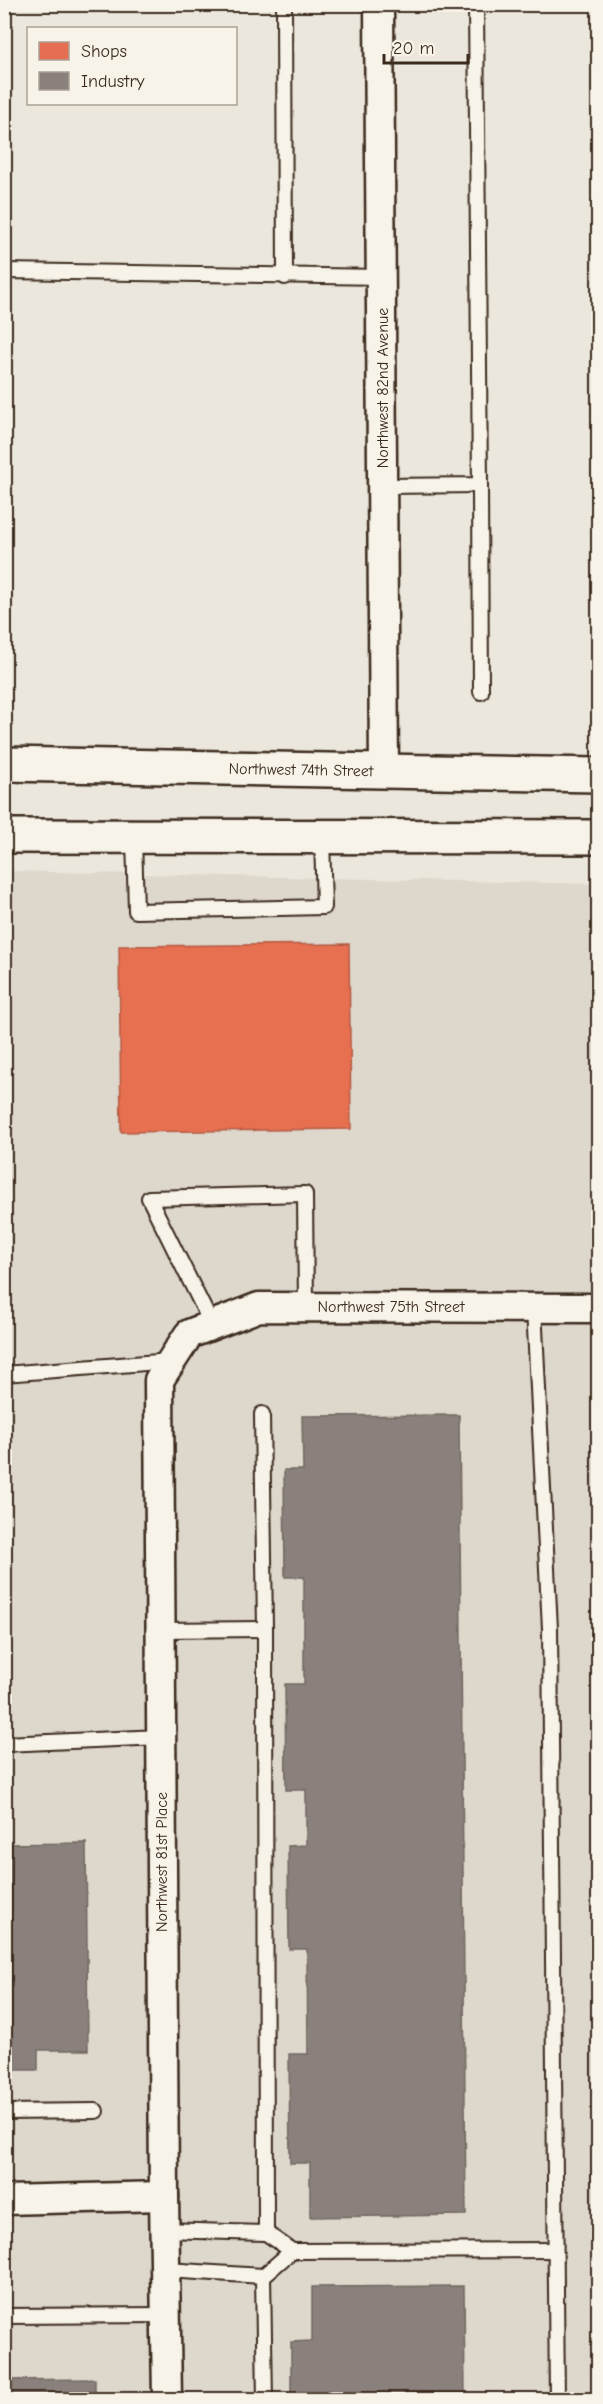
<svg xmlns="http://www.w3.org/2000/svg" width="603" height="2404" font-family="'Comic Neue',sans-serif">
  <rect width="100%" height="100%" fill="#ece7dc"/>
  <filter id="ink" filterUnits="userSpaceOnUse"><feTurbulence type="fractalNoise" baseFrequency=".0167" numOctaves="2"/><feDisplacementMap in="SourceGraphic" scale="12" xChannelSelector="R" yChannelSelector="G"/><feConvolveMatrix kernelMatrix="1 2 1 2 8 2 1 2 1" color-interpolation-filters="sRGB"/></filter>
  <g filter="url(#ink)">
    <path fill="#ddd7cc" d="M5 871 598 884V2399L5 2400Z"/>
    <path fill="#e76f51" stroke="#b35a42" stroke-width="1.5" d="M349 944 351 1129 121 1132 119 946Z"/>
    <g fill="#8a817c" stroke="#726760" stroke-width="1.5">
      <path d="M459 1415 466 2215 310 2217V2163H290L289 2054H308L307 1949H289L288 1846 306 1845V1790H286L285 1684H304V1577H285L284 1470H303L302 1416Z"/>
      <path d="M86 1843 88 2050H38V2070H4V1844Z"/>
      <path d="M464 2286 465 2400H291V2342L312 2341V2287Z"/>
      <path d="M95 2379V2400H4V2380Z"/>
    </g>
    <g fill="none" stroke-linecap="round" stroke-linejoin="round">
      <defs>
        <g id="lane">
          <path d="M284 4 285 277"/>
          <path d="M4 271 382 277"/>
          <path d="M480 485 481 692"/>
          <path d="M383 486 480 485 476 4"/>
          <path d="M134 837 136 911 324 907 322 837"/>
          <path d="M534 1308 550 1629 557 2400"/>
          <path d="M212 1325 149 1198 305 1194 306 1307"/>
          <path d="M4 1374 171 1361"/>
          <path d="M160 1630 265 1629"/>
          <path d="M4 1744 161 1737"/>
          <path d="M4 2112 96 2111"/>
          <path d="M164 2230 266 2233"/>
          <path d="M292 2251 555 2250"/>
          <path d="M166 2270 263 2276 292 2251 266 2233 265 1629 262 1414"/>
          <path d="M263 2276 265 2400"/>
          <path d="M4 2316 166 2315"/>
        </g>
        <g id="street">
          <path d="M379 4 384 772"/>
          <path d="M4 2200 164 2196"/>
          <path d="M167 2400 164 2196 159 1380 189 1334 259 1307 598 1308"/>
        </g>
        <g id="primary">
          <path d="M4 764 598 775"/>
          <path d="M4 836 598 837"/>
        </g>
      </defs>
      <use href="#lane" stroke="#3b2a1e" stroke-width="18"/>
      <use href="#street" stroke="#3b2a1e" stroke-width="33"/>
      <use href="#primary" stroke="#3b2a1e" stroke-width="38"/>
      <use href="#lane" stroke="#f7f3e8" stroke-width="14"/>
      <use href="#street" stroke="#f7f3e8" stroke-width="28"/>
      <use href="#primary" stroke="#f7f3e8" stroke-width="33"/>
    </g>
  </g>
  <g text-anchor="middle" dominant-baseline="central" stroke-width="6" stroke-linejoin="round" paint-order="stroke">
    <g font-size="16" fill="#3b2a1e" stroke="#f7f3e8">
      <text transform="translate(383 388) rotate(-90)">Northwest 82nd Avenue</text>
      <text transform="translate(301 770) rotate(1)">Northwest 74th Street</text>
      <text x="391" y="1307">Northwest 75th Street</text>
      <text transform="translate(162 1862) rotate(-90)">Northwest 81st Place</text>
    </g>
  </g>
  <rect width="603" height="2404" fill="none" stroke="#f7f3e8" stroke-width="24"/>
  <rect x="12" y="12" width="579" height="2380" fill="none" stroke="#3b2a1e" stroke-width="2" filter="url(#ink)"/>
  <rect x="27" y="27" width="210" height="78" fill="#f7f3e8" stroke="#aca397" stroke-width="1.5"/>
  <rect x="39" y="42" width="30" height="18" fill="#e76f51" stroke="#aca397" stroke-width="1.5"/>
  <text x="81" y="57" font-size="18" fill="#3b2a1e">Shops</text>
  <rect x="39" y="72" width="30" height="18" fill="#8a817c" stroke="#aca397" stroke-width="1.5"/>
  <text x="81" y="87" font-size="18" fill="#3b2a1e">Industry</text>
  <path d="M384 54v9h84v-9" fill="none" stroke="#3b2a1e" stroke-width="3"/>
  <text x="393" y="54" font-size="18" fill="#3b2a1e" stroke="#f7f3e8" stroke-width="4.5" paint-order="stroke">20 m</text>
</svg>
